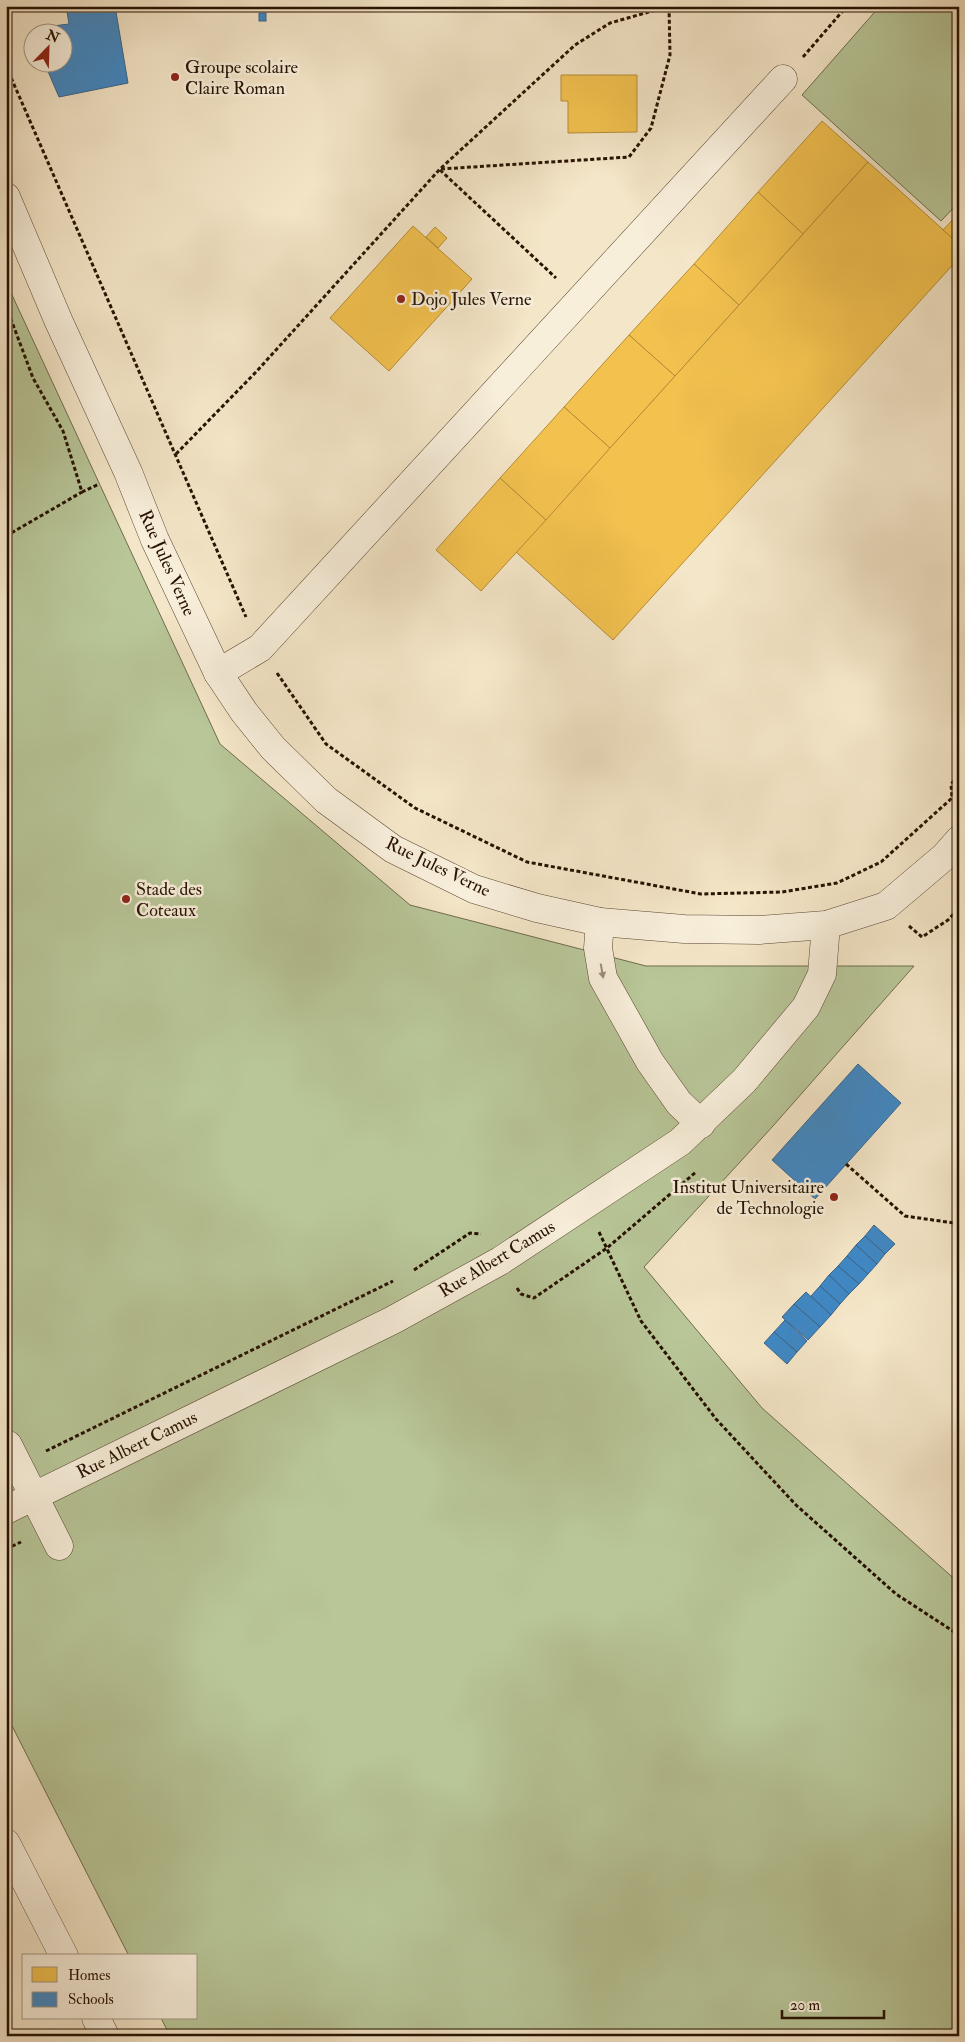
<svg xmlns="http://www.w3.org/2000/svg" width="965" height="2042" font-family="'IM FELL Double Pica',serif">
  <rect width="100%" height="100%" fill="#f4e6c8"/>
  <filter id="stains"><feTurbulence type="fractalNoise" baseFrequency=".004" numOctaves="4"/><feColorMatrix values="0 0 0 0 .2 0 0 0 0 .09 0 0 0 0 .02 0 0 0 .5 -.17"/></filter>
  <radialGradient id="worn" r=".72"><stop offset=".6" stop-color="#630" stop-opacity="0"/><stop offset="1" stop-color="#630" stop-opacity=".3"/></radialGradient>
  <g fill="#b8c698" stroke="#6f6c4c">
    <path d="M880 6H959V202L941 221 802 95Z"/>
    <path d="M6 282 220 744 410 905 646 966H914L773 1126 644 1267 762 1408 959 1583V2036H170L161 2018H196V1956H129L6 1714Z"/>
  </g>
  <g fill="#f2c14e" stroke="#b58c37">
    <path d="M561 75H637V132L568 133V101H561Z"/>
    <path d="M822 121 868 162 803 234 758 192Z"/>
    <path d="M868 162 959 244V258L613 640 516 552Z"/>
    <path d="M758 192 803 234 739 305 694 264Z"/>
    <path d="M959 213V244L943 230Z"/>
    <path d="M413 226 472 279 389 371 330 318Z"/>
    <path d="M435 227 447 238 438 248 426 237Z"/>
    <path d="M694 264 739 305 675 376 629 335Z"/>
    <path d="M629 335 675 376 610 448 564 407Z"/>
    <path d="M564 407 610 448 546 520 500 478Z"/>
    <path d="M500 478 546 520 481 591 436 550Z"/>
  </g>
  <g fill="#3f88c5" stroke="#38648a">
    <path d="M66 6H115L128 83 59 97 44 62H62V32H36V28L69 24Z"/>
    <rect x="259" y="13" width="7" height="8"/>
    <path d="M858 1064 901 1103 815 1199 772 1160Z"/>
    <path d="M874 1225 895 1244 885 1254 865 1236Z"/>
    <path d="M865 1236 885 1254 877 1264 856 1245Z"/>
    <path d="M856 1245 877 1264 868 1274 847 1256Z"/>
    <path d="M847 1256 868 1274 859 1284 838 1266Z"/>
    <path d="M838 1266 859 1284 849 1294 829 1275Z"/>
    <path d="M829 1275 849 1294 840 1304 820 1286Z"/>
    <path d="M820 1286 840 1304 831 1315 811 1296Z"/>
    <path d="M806 1292 831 1315 820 1327 794 1304Z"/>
    <path d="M794 1304 820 1327 808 1340 782 1317Z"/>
    <path d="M785 1320 807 1341 797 1352 774 1332Z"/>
    <path d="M774 1332 797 1352 787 1364 764 1343Z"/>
  </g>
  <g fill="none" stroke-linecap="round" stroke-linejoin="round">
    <defs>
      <g id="minor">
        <path d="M6 197 59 322 128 472 155 540 218 673 244 712 273 748 326 800 393 849 474 889 537 908 600 922 684 929 759 930 826 925 886 906 945 856 959 840"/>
        <path d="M218 673 260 648 783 79"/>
        <path d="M600 922 598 948 603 978 650 1062 679 1103 701 1124"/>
        <path d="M8 1445 59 1546"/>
        <path d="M6 1510 393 1320 500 1261 680 1142 744 1081 806 1007 822 974 826 925"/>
        <path d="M6 1843 64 1956"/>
        <path d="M96 2018 105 2036"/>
      </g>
    </defs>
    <use href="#minor" stroke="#5a4632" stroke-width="29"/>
    <g stroke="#261100" stroke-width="3" stroke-dasharray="4 2.5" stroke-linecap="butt">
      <path d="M803 57 847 6"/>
      <path d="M6 66 246 617"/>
      <path d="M441 169 629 157 651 128 670 55 669 6"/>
      <path d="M440 170 556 278"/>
      <path d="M6 306 33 378 63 431 82 492 99 484"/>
      <path d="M176 454 256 372 440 169 575 45 610 23 670 6"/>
      <path d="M6 536 82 492"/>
      <path d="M277 673 326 744 415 808 527 862 701 894 782 892 837 883 881 862 952 798 951 784 959 775"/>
      <path d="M909 926 922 937 948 920 959 908"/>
      <path d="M846 1164 905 1216 954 1223"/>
      <path d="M599 1232 641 1321 716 1419 796 1505 896 1594 959 1635"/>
      <path d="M414 1270 470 1233 481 1234"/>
      <path d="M517 1288 521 1294 534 1298 607 1248 696 1172"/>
      <path d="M46 1451 393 1281"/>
      <path d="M6 1549 21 1542"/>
    </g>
    <use href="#minor" stroke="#f8efdb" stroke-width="28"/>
  </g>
  <defs><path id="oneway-solid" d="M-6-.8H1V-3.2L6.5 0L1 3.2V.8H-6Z" transform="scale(1.25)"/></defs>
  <use fill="#9a8b78" href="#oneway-solid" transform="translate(602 971) rotate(80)"/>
  <g fill="#8f2418" stroke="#f8efdb" stroke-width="2">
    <circle cx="175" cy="77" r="5"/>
    <circle cx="401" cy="299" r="5"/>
    <circle cx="126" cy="899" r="5"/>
    <circle cx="834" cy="1197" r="5"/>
  </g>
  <g text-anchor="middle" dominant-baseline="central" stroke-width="5" stroke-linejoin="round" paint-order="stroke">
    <g font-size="18" fill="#261100" stroke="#f8efdb" text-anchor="start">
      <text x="185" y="67">Groupe scolaire<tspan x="185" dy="21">Claire Roman</tspan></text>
      <text x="411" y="299">Dojo Jules Verne</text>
      <text x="136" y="889">Stade des<tspan x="136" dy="21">Coteaux</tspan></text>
      <text x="824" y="1187" text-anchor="end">Institut Universitaire<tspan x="824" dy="21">de Technologie</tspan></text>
    </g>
    <g font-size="18" fill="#261100" stroke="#f8efdb">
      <text transform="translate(167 563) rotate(66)">Rue Jules Verne</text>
      <text transform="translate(438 867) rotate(26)">Rue Jules Verne</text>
      <text transform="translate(497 1259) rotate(-31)">Rue Albert Camus</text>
      <text transform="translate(137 1445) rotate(-26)">Rue Albert Camus</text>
    </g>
  </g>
  <rect width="965" height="2042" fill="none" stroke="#f4e6c8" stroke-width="25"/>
  <rect x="8" y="8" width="950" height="2027" fill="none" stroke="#261100" stroke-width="2.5"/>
  <rect x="12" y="12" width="940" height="2017" fill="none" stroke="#261100"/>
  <rect x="22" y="1954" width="175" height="65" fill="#f8efdb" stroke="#a49683"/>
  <rect x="32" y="1967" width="25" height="15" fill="#f2c14e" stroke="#a49683"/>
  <text x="68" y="1980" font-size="15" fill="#261100">Homes</text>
  <rect x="32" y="1992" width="25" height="15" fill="#3f88c5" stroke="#a49683"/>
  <text x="68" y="2004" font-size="15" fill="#261100">Schools</text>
  <g transform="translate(48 48) rotate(23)"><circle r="24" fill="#f8efdb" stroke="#a49683"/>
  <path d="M0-4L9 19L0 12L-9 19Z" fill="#8f2418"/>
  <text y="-8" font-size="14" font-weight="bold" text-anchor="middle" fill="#261100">N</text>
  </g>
  <path d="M782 2010v8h102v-8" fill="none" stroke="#261100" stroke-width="2.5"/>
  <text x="790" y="2010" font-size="15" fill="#261100" stroke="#f8efdb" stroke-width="4" paint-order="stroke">20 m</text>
  <rect width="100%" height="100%" filter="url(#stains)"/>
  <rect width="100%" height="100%" fill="url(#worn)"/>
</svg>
